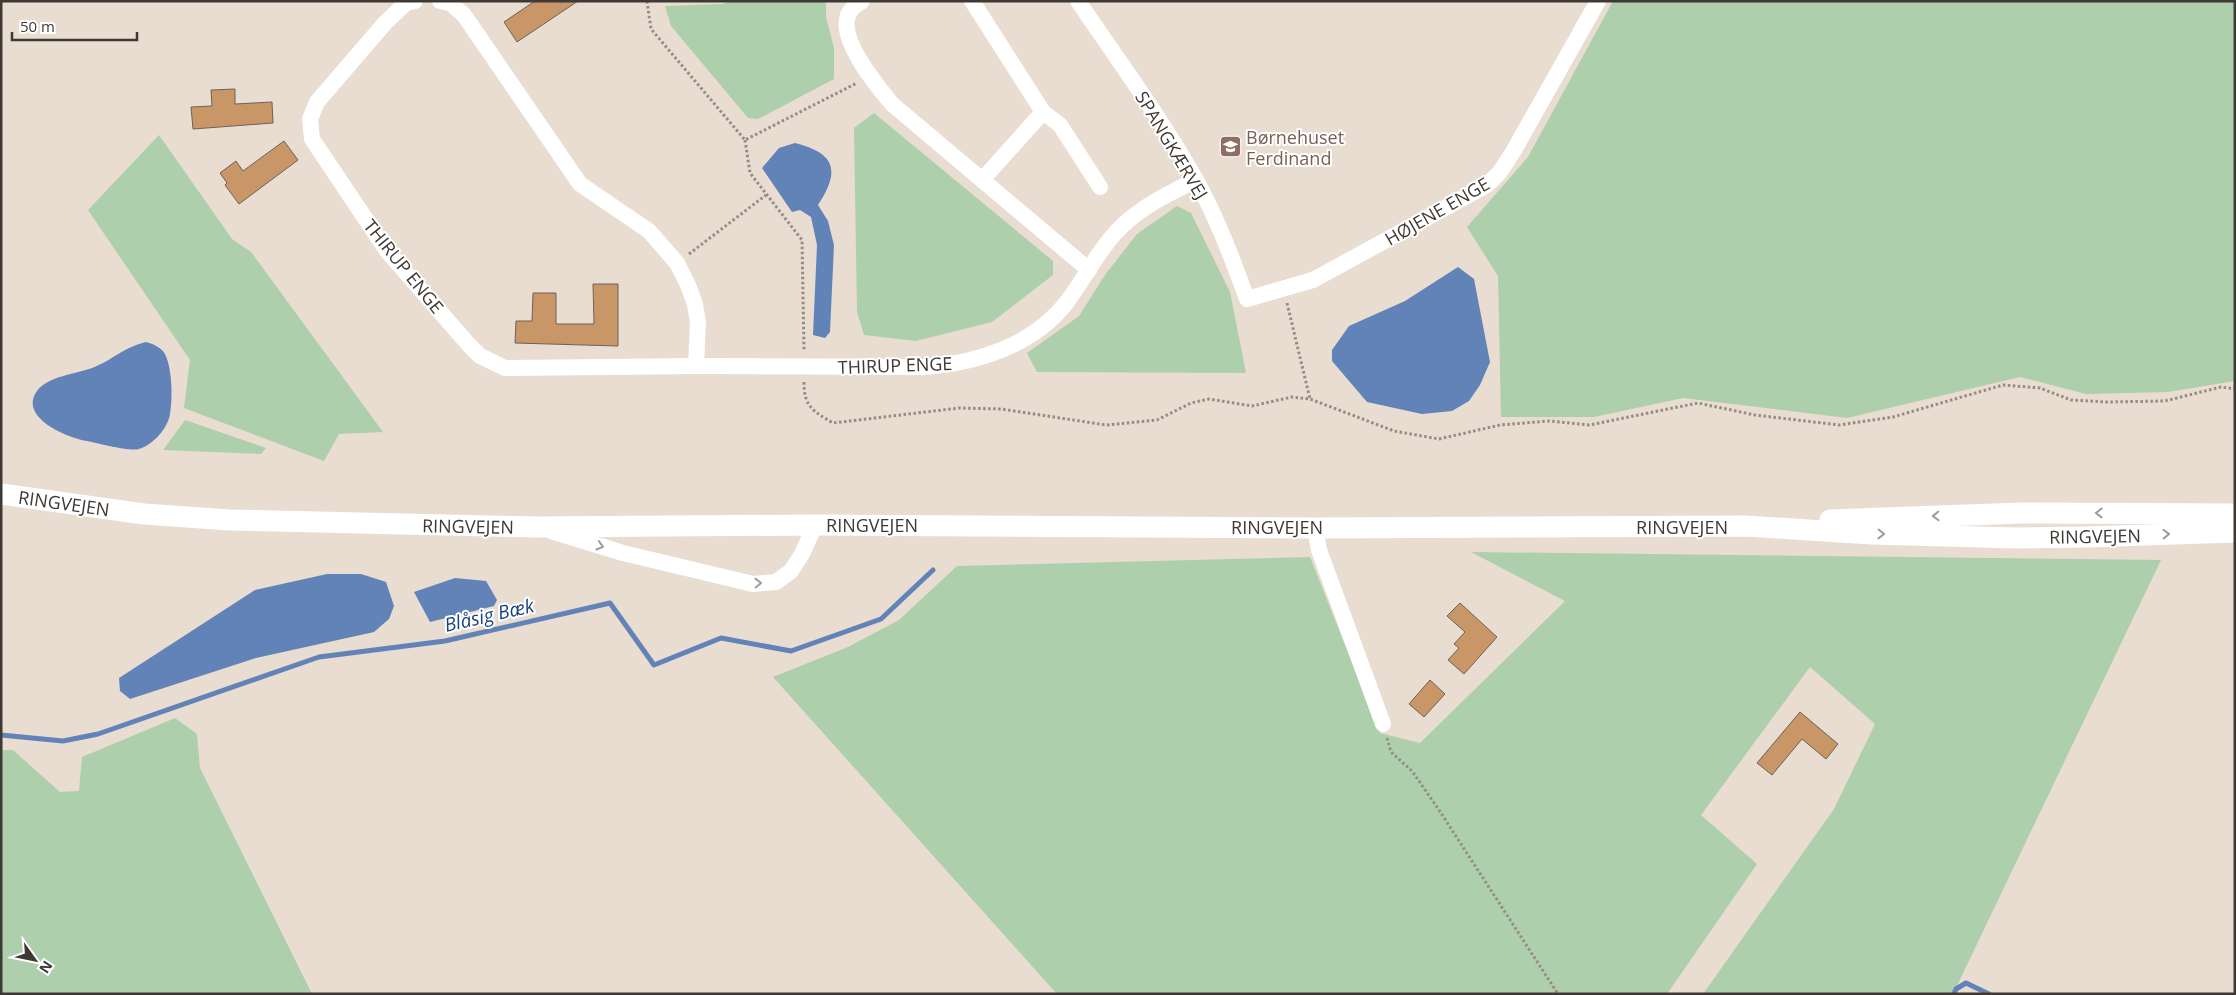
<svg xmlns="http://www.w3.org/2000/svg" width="2236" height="995" font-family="'Open Sans',sans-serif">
  <rect width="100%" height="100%" fill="#e9dcd1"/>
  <g fill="#aecfac">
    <path d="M729 1H826V17L834 48V79L758 119 748 118 671 26 665 6 723 4Z"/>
    <path d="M1613 1H2235V381L2168 392 2086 394 2020 377 1847 418 1683 398 1594 417H1501L1498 276 1467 227 1528 157Z"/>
    <path d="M874 113 1053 261V275L992 322 916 341 864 335 857 312 854 128Z"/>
    <path d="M159 135 232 239 251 252 383 432 339 434 324 461 184 408 190 360 88 210Z"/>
    <path d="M1177 206 1191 213 1230 292 1246 373 1037 372 1027 353 1079 316 1105 275 1137 234Z"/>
    <path d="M185 420 266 448 261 454 163 450Z"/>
    <path d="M1471 552 2161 560 1953 994H1703L1834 809 1875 724 1810 667 1701 815 1757 864 1667 994H1057L773 677 848 647 899 620 957 566 1310 557 1380 733 1420 743 1565 601Z"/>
    <path d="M175 718 197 734 200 768 312 994H1V750H13L60 792 79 791 82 757Z"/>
  </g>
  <g fill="#6283b7">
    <path d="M795 143C835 153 841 170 818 205L828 221 834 245 830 332 825 338 813 335 817 245 811 217 800 210 792 212 762 168 779 148Z"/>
    <path d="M1458 267 1474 279 1490 362 1480 385 1469 401 1452 411 1422 414 1367 402 1332 361V350L1349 326 1405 301Z"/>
    <path d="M146 342C153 344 161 347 165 354 172 368 173 398 170 414 168 428 153 445 139 449 131 452 97 443 87 441 67 438 18 417 37 391 48 376 76 374 92 368 113 360 122 348 146 342Z"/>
    <path d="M327 574H361L386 582 394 606 389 619 374 632 256 658 130 699 120 691 119 678 255 590Z"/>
    <path d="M455 578 486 581 497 600 494 606 430 622 414 592Z"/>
  </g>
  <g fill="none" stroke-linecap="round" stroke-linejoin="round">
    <g stroke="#6283b7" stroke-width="5">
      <path d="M1 735 63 741 98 734 319 657 445 641 610 603 654 665 721 638 791 651 881 619 933 570"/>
      <path d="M1954 994 1956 989 1966 983 1989 994"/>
    </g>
  </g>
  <g fill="#c99667" stroke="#6d6258">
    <path d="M535 1H578L517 42 504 22Z"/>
    <path d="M235 89V104L272 102 273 123 193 129 191 107 212 106 211 90Z"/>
    <path d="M284 141 298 160 239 204 225 185 227 183 220 173 236 161 243 171Z"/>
    <path d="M593 284H618V346L515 343 516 321H532L533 293H556V324H594Z"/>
    <path d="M1460 603 1497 637 1464 674 1448 660 1459 648 1454 644 1465 632 1447 616Z"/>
    <path d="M1430 680 1445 694 1424 717 1409 704Z"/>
    <path d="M1800 712 1838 744 1826 759 1802 739 1772 775 1757 763Z"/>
  </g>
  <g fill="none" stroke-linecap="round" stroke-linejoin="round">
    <g stroke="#958c84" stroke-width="3" stroke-dasharray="2.5 2.5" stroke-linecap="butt">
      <path d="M647 1 651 29 745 140 857 83"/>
      <path d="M745 140 750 173 802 240 804 351"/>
      <path d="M689 254 766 195"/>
      <path d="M1287 303 1310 399"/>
      <path d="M804 382C804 407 813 411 833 423L959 408 1001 409 1106 425 1157 420 1191 403 1209 399 1252 406 1292 397 1310 399 1394 431 1439 439 1500 425 1549 421 1589 425 1698 403 1755 415 1839 425 1893 417 2003 385 2040 388 2071 400 2107 402 2165 401 2221 387 2235 389"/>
      <path d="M1387 738 1391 752 1412 771 1439 810 1558 994"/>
    </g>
    <g stroke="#fff" stroke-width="16">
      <path d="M415 1 406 3 385 23 317 102 310 119 312 139 387 251 469 345 480 356 505 368 696 366 922 367C975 364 1033 346 1067 302 1085 278 1100 247 1122 226 1144 205 1170 193 1196 180"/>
      <path d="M440 1 450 3 464 15 580 184 649 231 677 263 688 285 695 304 698 323 696 366"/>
      <path d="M862 1C855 5 848 11 847 19 842 44 877 86 892 104L1089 270"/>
      <path d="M972 1 1043 112 982 180"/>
      <path d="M1078 1C1118 60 1161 118 1196 180 1217 218 1232 258 1247 299L1313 280 1487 185 1500 172 1513 152 1598 1"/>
      <path d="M1043 112 1060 125 1100 187"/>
      <path d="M1315 528 1319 550 1383 724"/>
      <path d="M551 531 623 553 753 584 776 582 791 571 802 554 815 525"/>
    </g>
    <g stroke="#fff" stroke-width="21">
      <path d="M1 494 144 514 230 520 536 527 815 525 1315 528 1745 526 1871 534 2017 538 2087 537 2235 532"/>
      <path d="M1830 520 2022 513 2235 514"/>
    </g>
  </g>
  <defs><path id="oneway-chevron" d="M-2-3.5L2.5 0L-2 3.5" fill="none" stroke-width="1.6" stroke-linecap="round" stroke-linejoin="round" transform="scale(1.25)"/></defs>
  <g stroke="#9e9c9a">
    <use href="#oneway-chevron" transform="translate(2099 513) rotate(-180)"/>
    <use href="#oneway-chevron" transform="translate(1936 516) rotate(178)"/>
    <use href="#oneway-chevron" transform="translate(1881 534) rotate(1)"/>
    <use href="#oneway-chevron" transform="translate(2166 534) rotate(-2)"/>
    <use href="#oneway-chevron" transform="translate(600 546) rotate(17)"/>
    <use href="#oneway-chevron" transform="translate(758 583) rotate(-1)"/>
  </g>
  <defs>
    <symbol id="school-square" viewBox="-11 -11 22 22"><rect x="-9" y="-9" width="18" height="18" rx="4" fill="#8d6e63" stroke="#fff"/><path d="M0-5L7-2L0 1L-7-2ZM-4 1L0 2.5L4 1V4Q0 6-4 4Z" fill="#fff"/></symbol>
  </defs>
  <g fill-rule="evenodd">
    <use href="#school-square" x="1218" y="134" width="25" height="25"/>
  </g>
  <g text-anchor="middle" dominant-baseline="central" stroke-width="4" stroke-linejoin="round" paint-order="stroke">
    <g font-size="18" fill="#785e54" stroke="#fff" text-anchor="start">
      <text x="1246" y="137">Børnehuset<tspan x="1246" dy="21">Ferdinand</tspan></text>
    </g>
    <g font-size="18" fill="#3e3934" stroke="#fff">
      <text transform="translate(1172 145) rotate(59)">SPANGKÆRVEJ</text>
      <text transform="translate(1437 211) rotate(-30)">HØJENE ENGE</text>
      <text transform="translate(404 266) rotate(51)">THIRUP ENGE</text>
      <text transform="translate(895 365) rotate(-2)">THIRUP ENGE</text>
      <text transform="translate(64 503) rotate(8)">RINGVEJEN</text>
      <text x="872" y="525">RINGVEJEN</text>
      <text transform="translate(468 526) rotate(1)">RINGVEJEN</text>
      <text x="1277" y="527">RINGVEJEN</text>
      <text x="1682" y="527">RINGVEJEN</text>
      <text transform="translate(2095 536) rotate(-1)">RINGVEJEN</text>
    </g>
    <g font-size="19" font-style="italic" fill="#194283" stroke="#fff">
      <text transform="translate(489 615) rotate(-13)">Blåsig Bæk</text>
    </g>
  </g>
  <rect width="2236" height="995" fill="none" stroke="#3e3934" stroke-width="5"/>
  <g transform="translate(35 960) rotate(123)" stroke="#ffffff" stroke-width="4" paint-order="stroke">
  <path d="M0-4L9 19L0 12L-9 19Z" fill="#3e3934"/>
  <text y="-8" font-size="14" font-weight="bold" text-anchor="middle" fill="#3e3934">N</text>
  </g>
  <path d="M12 32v8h125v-8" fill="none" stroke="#3e3934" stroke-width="2.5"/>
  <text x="20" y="32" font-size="15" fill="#3e3934" stroke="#ffffff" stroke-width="4" paint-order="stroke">50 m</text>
</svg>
